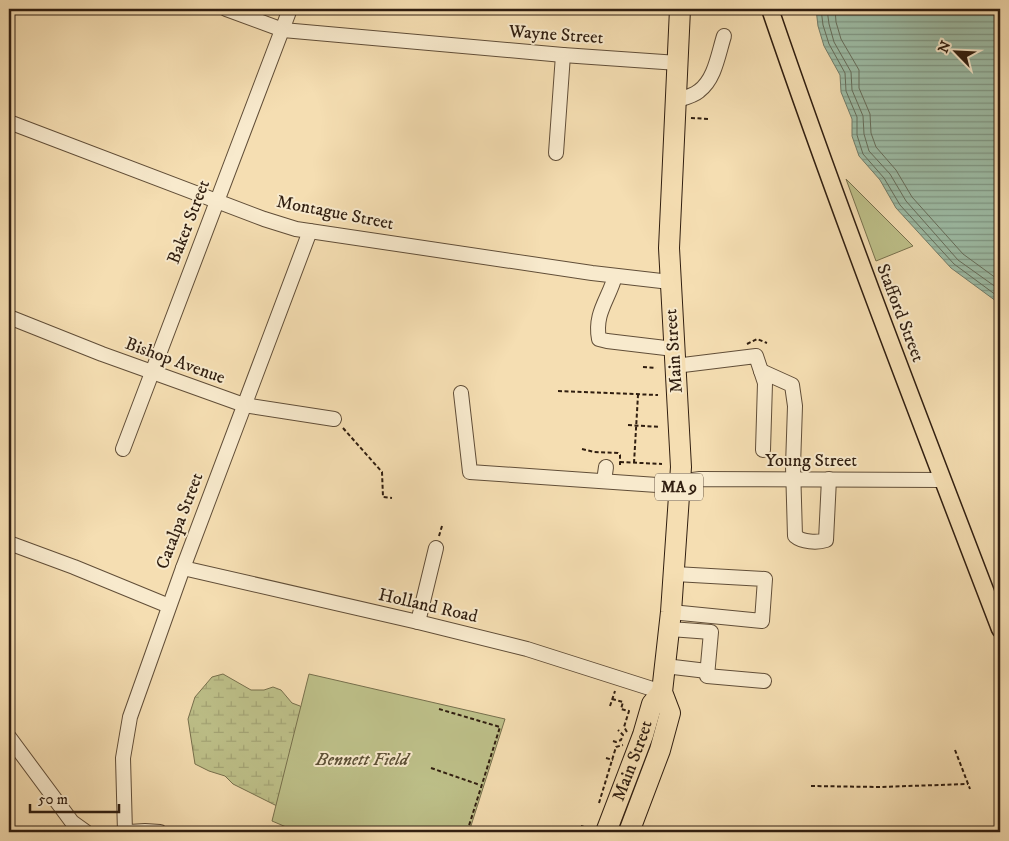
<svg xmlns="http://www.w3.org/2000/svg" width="1009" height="841" font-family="'IM FELL DW Pica',serif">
  <defs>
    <pattern id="wetland-marsh" width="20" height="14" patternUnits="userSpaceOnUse" patternTransform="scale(1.25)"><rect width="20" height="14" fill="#bec18a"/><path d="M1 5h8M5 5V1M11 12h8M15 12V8" fill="none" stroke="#a4a576"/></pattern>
    <pattern id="water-rules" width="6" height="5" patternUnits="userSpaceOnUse" patternTransform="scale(1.25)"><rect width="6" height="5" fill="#9dbda7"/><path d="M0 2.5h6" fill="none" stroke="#809987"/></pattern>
  </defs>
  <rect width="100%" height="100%" fill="#f5deb2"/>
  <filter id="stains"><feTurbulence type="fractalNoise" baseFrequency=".004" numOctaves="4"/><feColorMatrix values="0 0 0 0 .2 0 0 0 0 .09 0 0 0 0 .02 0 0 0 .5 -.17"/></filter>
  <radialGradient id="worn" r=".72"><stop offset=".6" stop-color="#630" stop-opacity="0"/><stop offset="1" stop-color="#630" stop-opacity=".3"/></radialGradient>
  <path fill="url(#wetland-marsh)" stroke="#77704d" d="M223 674 251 690H264L273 687 281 690 292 703 300 706 311 716 277 806 233 784 225 776 209 771 195 764 188 719 195 697 212 677Z"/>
  <g fill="#bec18a" stroke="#77704d">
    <path d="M846 179 913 246 876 261Z"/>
    <path d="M309 674 505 719 469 832H298L272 821Z"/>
  </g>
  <path fill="url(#water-rules)" stroke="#717d6b" d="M816 9H1000V304L951 268 896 208 880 180 859 156 852 136V119L841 92 840 75 824 46 818 26Z"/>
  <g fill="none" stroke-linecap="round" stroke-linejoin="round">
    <g stroke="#666e5c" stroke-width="1">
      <path d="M821 9 823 25 829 44 845 73 846 91 857 117V135L863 154 884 178 900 205 954 264 1000 298"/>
      <path d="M827 9 829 24 834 42 851 72 852 90 863 116 864 134 869 151 890 174 906 201 958 260 1000 290"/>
      <path d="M835 9 836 22 841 39 859 70V88L870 114 871 133 876 147 896 170 912 197 963 254 1000 281"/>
    </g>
    <defs>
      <g id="minor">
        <path d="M226 9 283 30 563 55 678 63"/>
        <path d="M677 100C684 98 693 96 699 91 715 79 718 55 724 36"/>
        <path d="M9 122 264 219 296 229 592 273 670 282"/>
        <path d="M556 153 563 55"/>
        <path d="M615 276C609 299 594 313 599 339L607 341 674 349"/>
        <path d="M9 317 102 354 244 405 334 419"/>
        <path d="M675 366 756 356 765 383 763 450"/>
        <path d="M761 371 792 385 795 406 793 466 795 536C802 542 817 543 826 540L829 479"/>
        <path d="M461 393 470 472 657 485 700 479 943 480"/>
        <path d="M123 449 290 9"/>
        <path d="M604 481 606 467"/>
        <path d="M9 543 74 567 169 606"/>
        <path d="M183 568 418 622 527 649 662 692"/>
        <path d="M671 612 762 621 765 579 675 574"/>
        <path d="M418 622 436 548"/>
        <path d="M670 629 711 632 707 676 764 681"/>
        <path d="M665 666 707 671"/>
        <path d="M9 737 72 822 86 832"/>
        <path d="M125 832 123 758 130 717 183 568 310 231"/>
        <path d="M129 832 145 831 160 832"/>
      </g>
      <path id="major" d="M770 9C841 217 921 423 1000 629"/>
      <g id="highway">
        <path id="s1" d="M606 832 643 735 652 704 662 692"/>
        <path d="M629 832 660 750 670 713 662 692 671 612 681 467 669 248 680 9"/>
      </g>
    </defs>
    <use href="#minor" stroke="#614e38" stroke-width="16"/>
    <use href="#major" stroke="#301e10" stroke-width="19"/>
    <use href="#highway" stroke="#301e10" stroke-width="22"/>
    <g stroke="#301e10" stroke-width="2" stroke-dasharray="4 2.5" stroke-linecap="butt">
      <path d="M691 118 709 119"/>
      <path d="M747 344 757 339 767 343"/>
      <path d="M643 367 656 368"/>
      <path d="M558 391 658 395"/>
      <path d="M628 425 660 427"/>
      <path d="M343 428 382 472 383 497 392 498"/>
      <path d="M582 449 594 452 618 453 620 455V465"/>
      <path d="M620 462 662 464"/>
      <path d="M634 463 638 395"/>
      <path d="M439 536 442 526"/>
      <path d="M612 699 623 702 621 709 629 711 624 727 627 732"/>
      <path d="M610 706 615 691"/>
      <path d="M439 709 500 727 467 832"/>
      <path d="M613 741 616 742 621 740 623 735 618 730"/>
      <path d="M955 750 970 789"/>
      <path d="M606 758 613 760"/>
      <path d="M431 768 480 785"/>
      <path d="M811 786 879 787 968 784"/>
      <path d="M599 803 616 747 623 745"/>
      <path d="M581 826 590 829"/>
    </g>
    <use href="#minor" stroke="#f8eacd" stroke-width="14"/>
    <use href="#major" stroke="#f5deb2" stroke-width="16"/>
    <use href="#highway" stroke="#f5deb2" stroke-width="20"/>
  </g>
  <g text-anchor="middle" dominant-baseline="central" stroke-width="4" stroke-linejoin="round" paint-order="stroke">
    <rect fill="#f8eacd" stroke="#6c5b49" stroke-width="1" x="655" y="473.5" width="48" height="27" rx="4"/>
    <g font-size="16" font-weight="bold" fill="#301e10">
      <text x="679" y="487">MA 9</text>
    </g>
    <g font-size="18" fill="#301e10" stroke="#f8eacd">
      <text transform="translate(556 35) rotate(4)">Wayne Street</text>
      <text transform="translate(335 213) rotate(11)">Montague Street</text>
      <text transform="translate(189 222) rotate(-69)">Baker Street</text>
      <text transform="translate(900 313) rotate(69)">Stafford Street</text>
      <text transform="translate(674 351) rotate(-94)">Main Street</text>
      <text transform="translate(175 361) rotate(20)">Bishop Avenue</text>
      <text x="811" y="461">Young Street</text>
      <text transform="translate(180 521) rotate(-69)">Catalpa Street</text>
      <text transform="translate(428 606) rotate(13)">Holland Road</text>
      <text stroke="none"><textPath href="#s1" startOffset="76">Main Street</textPath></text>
    </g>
    <g font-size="18" font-style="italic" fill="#5b4f35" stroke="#f8eacd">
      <text x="362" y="760">Bennett Field</text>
    </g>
  </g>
  <rect width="1009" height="841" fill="none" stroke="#f5deb2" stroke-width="30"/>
  <rect x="10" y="10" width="989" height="821" fill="none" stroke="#301e10" stroke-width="2.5"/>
  <rect x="15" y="15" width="979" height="811" fill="none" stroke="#301e10"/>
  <g transform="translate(956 52) rotate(294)" stroke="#f8eacd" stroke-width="4" paint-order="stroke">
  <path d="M0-4L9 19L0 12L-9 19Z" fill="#301e10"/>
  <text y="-8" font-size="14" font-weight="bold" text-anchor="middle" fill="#301e10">N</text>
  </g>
  <path d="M30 804v8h89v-8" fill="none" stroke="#301e10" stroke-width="2.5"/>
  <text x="38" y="804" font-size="15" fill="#301e10" stroke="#f8eacd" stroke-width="4" paint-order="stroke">50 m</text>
  <rect width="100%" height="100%" filter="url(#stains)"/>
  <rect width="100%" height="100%" fill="url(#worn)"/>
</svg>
